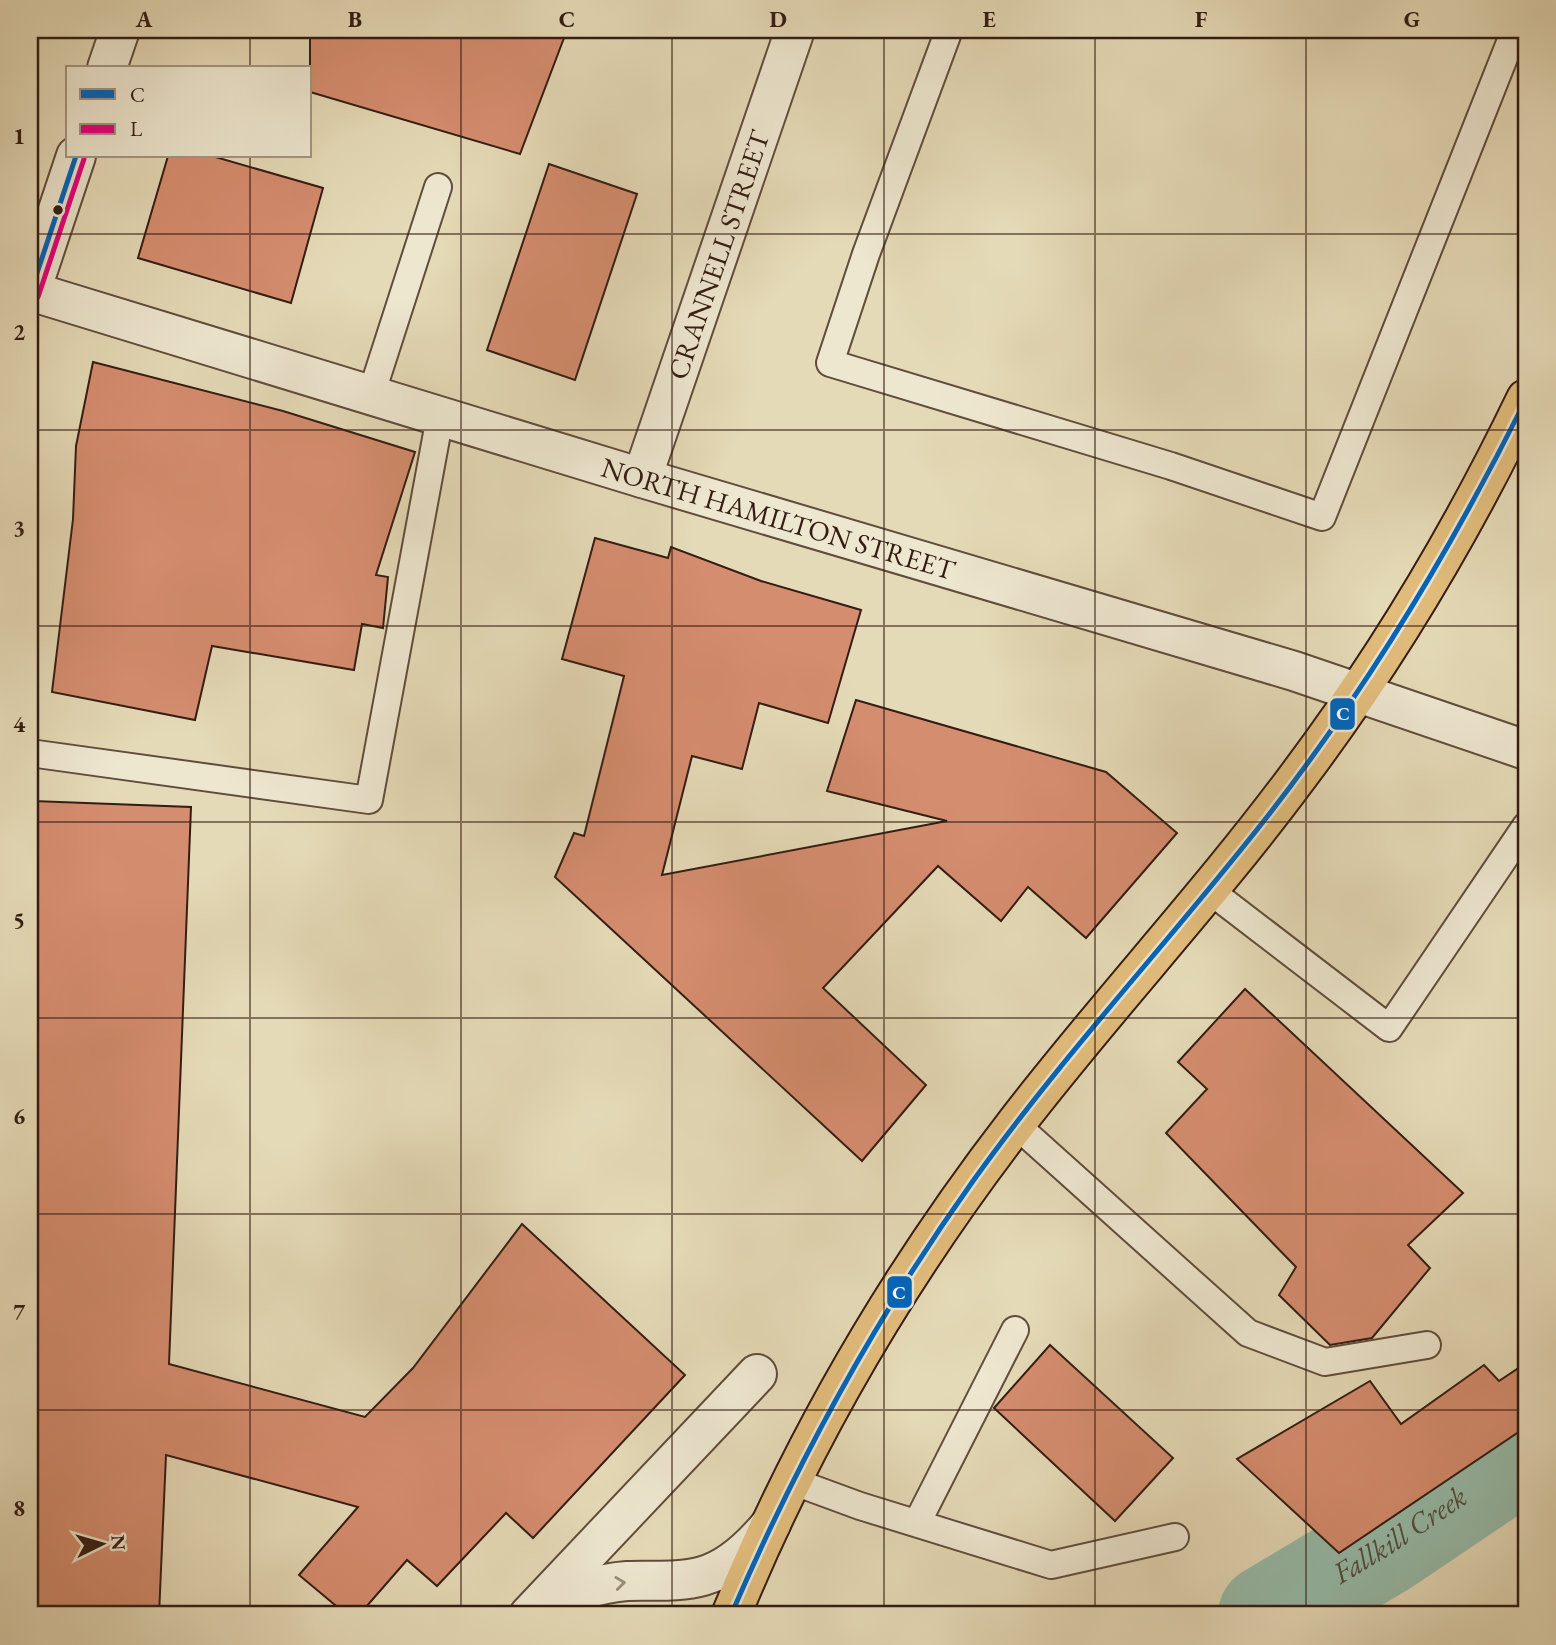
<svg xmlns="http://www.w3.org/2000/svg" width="1556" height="1645" font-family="'EB Garamond',serif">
  <rect width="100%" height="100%" fill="#e5dab7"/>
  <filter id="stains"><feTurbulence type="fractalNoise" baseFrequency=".00286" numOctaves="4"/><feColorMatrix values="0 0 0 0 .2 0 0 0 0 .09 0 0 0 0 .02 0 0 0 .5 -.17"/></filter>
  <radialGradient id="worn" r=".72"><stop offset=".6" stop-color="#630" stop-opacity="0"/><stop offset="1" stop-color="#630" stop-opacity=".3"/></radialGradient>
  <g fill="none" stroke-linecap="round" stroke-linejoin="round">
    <path stroke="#96bba9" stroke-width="100" id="s1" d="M1268 1615 1385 1545 1526 1450"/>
  </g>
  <g fill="#d58d6f" stroke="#331c13" stroke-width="2">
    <path d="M310 30H567L520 154 310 92Z"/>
    <path d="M168 156H212L323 188 291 303 138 258Z"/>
    <path d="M549 164 637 194 575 380 487 350Z"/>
    <path d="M93 362 283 411 415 452 376 575 388 577 383 628 362 624 354 670 212 646 195 720 52 692 73 519 76 446Z"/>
    <path d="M595 538 668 558 671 547 761 581 861 610 828 723 759 703 742 769 692 756 662 875 947 821 827 791 856 700 1106 772 1177 833 1086 938 1028 887 1001 921 938 866 823 988 926 1085 862 1161 555 877 574 833 584 836 624 676 562 659Z"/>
    <path d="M33 801 191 807 169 1364 365 1417 413 1368 522 1224 685 1375 533 1538 506 1513 437 1586 407 1560 359 1615H347L299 1575 358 1507 166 1455 159 1615H30V880Z"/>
    <path d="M1245 989 1463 1193 1408 1245 1430 1268 1372 1338 1330 1345 1279 1295 1296 1267 1166 1133 1207 1089 1178 1062Z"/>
    <path d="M1050 1345 1173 1458 1115 1521 994 1408Z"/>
    <path d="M1526 1363V1427L1339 1553 1237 1459 1370 1381 1401 1424 1484 1365 1499 1381Z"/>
  </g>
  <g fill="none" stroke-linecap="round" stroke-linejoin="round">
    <defs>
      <g id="service">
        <path d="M949 30 866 254 830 363 1171 466 1322 517 1515 30"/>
        <path d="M371 395 438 187"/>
        <path d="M30 753 369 800 440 417"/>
        <path d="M1209 890 1389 1028 1526 826"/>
        <path d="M1015 1124 1248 1333 1325 1362 1427 1345"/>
        <path d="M792 1481 860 1506 1051 1565 1175 1537"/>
        <path d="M917 1523 1015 1330"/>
      </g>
      <g id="minor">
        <path id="s2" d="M30 291 642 478 1294 671 1526 750"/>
        <path id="s3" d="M642 478 795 30"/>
        <path d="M544 1608C569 1594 598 1583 627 1581 652 1580 678 1583 703 1576 731 1568 753 1546 771 1524"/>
        <path d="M529 1615 757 1374"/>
      </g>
      <g id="tertiary">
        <path d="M107 68 120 30"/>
        <path d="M30 294 76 156"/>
      </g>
      <path id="trunk" d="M731 1615C803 1439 901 1272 1017 1122 1108 1004 1210 895 1299 775 1386 659 1463 530 1526 399"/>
    </defs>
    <use href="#service" stroke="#604c3c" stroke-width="30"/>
    <use href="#minor" stroke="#604c3c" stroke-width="42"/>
    <use href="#tertiary" stroke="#604c3c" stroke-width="42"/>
    <use href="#trunk" stroke="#331c13" stroke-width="42"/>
    <use href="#service" stroke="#eee7d0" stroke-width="26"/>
    <use href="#minor" stroke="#eee7d0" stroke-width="38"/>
    <use href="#tertiary" stroke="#eee7d0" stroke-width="38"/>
    <use href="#trunk" stroke="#e2bd7c" stroke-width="38"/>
    <defs>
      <g id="bus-1">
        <path d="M30 294 76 156"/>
        <path d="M731 1615C797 1462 876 1317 973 1181 1063 1055 1168 943 1263 822 1367 690 1452 548 1526 399"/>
      </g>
      <path id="bus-2" d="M38 297 84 159"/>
    </defs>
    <use href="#bus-1" stroke="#eee7d0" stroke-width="10"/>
    <use href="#bus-2" stroke="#eee7d0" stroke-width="10"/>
    <use href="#bus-1" stroke="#0065bd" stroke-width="5"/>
    <use href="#bus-2" stroke="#e5007d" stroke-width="5"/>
  </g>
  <defs><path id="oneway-chevron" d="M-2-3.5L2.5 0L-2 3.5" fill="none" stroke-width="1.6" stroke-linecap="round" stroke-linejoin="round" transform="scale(1.75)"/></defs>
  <use stroke="#9a8c7b" href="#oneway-chevron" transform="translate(620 1583) rotate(-7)"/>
  <path fill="none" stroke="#331c13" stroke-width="2" stroke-opacity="0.55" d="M250 30V68M461 30V1615M672 30V1615M884 30V1615M1095 30V1615M1306 30V1615M250 156V1615M30 234H1526M30 430H1526M30 626H1526M30 822H1526M30 1018H1526M30 1214H1526M30 1410H1526"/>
  <circle fill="#331c13" stroke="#eee7d0" stroke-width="2.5" cx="58" cy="210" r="6"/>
  <g text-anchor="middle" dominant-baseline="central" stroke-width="5" stroke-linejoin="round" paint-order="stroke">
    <g font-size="28" fill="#331c13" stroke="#eee7d0">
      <text stroke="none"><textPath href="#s3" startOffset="236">CRANNELL STREET</textPath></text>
      <text stroke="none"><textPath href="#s2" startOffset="782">NORTH HAMILTON STREET</textPath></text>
    </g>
    <g font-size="30" font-style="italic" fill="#514c40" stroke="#eee7d0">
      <text stroke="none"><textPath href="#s1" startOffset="154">Fallkill Creek</textPath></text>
    </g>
  </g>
  <g stroke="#eee7d0" stroke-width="2.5">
    <rect x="1329" y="697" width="27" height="34" rx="7" fill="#0065bd"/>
    <rect x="886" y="1275" width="27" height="34" rx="7" fill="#0065bd"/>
  </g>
  <g font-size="19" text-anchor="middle" font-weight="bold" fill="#fff">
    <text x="1343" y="720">C</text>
    <text x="899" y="1299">C</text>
  </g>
  <rect width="1556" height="1645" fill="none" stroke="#e5dab7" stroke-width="77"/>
  <rect x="66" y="66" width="245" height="91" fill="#eee7d0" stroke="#a39684" stroke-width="2"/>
  <rect x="80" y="89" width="35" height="10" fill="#0065bd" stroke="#a39684" stroke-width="2"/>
  <text x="130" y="102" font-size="21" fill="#331c13">C</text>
  <rect x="80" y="124" width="35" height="10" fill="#e5007d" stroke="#a39684" stroke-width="2"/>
  <text x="130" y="136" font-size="21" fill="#331c13">L</text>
  <g transform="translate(102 1544) rotate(85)" stroke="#eee7d0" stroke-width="5" paint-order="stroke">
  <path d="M0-5L12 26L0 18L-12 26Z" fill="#331c13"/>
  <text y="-10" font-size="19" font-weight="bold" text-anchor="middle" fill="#331c13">N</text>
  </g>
  <rect x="38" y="38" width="1480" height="1568" fill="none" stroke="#331c13" stroke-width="2.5"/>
  <g font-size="23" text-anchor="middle" font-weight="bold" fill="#331c13">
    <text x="144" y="27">A</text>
    <text x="355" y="27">B</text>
    <text x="567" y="27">C</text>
    <text x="778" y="27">D</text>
    <text x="989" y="27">E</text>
    <text x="1201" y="27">F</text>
    <text x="1412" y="27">G</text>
    <text x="19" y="144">1</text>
    <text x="19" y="340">2</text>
    <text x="19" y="536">3</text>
    <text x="19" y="732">4</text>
    <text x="19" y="928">5</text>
    <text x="19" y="1124">6</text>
    <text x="19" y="1320">7</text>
    <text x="19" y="1516">8</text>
  </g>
  <rect width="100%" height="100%" filter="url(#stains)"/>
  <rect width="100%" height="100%" fill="url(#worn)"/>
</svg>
